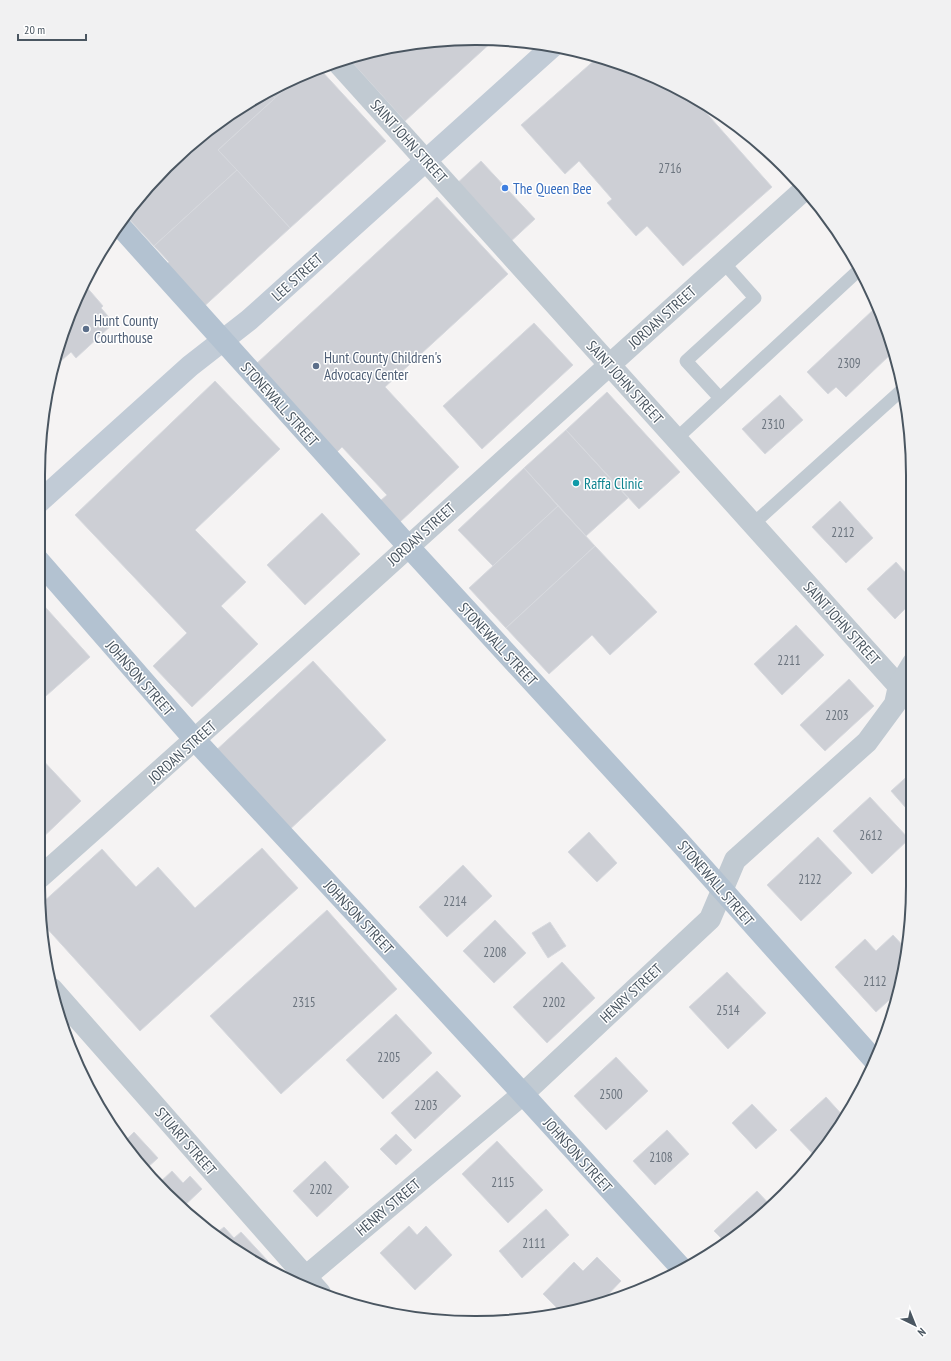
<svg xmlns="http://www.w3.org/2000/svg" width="951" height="1361" font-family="'PT Sans Narrow',sans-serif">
  <rect width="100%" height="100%" fill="#f5f3f3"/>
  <g fill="#cdcfd5" stroke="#d7d9de">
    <path d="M476 38 494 40 405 121 349 59 390 46Z"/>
    <path d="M597 58 643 71 694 99 772 187 683 266 647 226 636 236 607 203 612 199 579 161 565 174 521 125Z"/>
    <path d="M319 68 386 141 290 228 218 150 299 76Z"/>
    <path d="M299 76 275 98 270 92Z"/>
    <path d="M270 92 275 98 218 150 237 170 154 246 127 217 166 166 233 112Z"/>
    <path d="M481 161 535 219 507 245 453 187Z"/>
    <path d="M237 170 290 228 199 311 164 267 169 262 154 246Z"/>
    <path d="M437 197 508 274 385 387 459 467 400 522 380 501 387 495 342 447 337 452 256 364Z"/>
    <path d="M84 284 103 306 101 308 114 323 76 358 71 352 52 369 61 335Z"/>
    <path d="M873 310 880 317 892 353 846 397 836 387 828 394 807 372Z"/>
    <path d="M534 323 573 365 482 449 443 406Z"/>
    <path d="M215 381 280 449 195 530 246 582 221 606 258 644 192 707 153 666 187 633 75 515Z"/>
    <path d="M607 392 680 472 639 509 566 430Z"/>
    <path d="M780 395 803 420 765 454 742 429Z"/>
    <path d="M566 430 628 498 586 536 524 468Z"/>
    <path d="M524 468 558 506 493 566 458 530Z"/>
    <path d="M840 501 873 538 846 563 812 527Z"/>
    <path d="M558 506 595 546 506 628 469 588Z"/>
    <path d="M322 513 360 554 305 605 267 565Z"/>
    <path d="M595 546 657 612 610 655 592 635 549 674 506 628Z"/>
    <path d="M896 562 913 581V601L895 619 867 589Z"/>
    <path d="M38 599 90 657 38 703Z"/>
    <path d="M796 625 824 655 782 695 754 664Z"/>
    <path d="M313 661 386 740 286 833 212 754Z"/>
    <path d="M849 679 874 706 825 751 800 725Z"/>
    <path d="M38 755 81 801 38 842Z"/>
    <path d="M913 771V816L891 791Z"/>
    <path d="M870 797 909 839 872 874 833 831Z"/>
    <path d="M589 832 617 863 597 882 568 852Z"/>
    <path d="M818 837 852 873 801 921 767 885Z"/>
    <path d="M262 848 298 888 140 1031 43 924 41 904 102 849 136 887 158 867 195 908Z"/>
    <path d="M463 865 492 896 447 937 419 907Z"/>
    <path d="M327 910 397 989 281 1094 210 1016Z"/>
    <path d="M495 920 526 953 494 983 463 951Z"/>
    <path d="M550 922 566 946 548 958 532 933Z"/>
    <path d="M893 935 907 950 905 971 898 992 876 1012 835 967 865 939 876 951Z"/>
    <path d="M562 962 595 998 547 1043 513 1007Z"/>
    <path d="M727 972 766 1013 728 1049 689 1007Z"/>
    <path d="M396 1014 432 1053 383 1099 346 1060Z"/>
    <path d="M616 1057 648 1091 606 1130 574 1096Z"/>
    <path d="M437 1071 461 1096 415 1139 391 1113Z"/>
    <path d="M826 1097 845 1118 839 1129 816 1157 790 1130Z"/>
    <path d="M752 1104 777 1130 756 1149 732 1123Z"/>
    <path d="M667 1130 689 1154 655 1185 633 1161Z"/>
    <path d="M134 1132 158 1158 147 1168 124 1142Z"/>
    <path d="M396 1134 412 1150 396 1165 380 1149Z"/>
    <path d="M497 1141 543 1190 508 1223 462 1174Z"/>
    <path d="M325 1161 349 1187 317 1217 293 1191Z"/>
    <path d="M172 1171 183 1183 190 1176 202 1189 182 1208 159 1183Z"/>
    <path d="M757 1191 771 1206 726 1243 714 1231Z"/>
    <path d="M546 1209 569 1235 522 1278 499 1251Z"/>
    <path d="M409 1226 417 1235 426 1226 452 1255 415 1290 380 1253Z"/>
    <path d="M224 1227 234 1238 241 1232 268 1261 263 1266 233 1249 214 1235Z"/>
    <path d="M597 1257 621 1281 602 1301 563 1314 543 1294 574 1262 583 1271Z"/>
  </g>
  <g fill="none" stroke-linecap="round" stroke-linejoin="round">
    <g stroke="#c1cad2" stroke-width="13">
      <path d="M720 398 686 361 755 298 723 262"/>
      <path d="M676 439 860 269"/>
      <path d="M753 524 904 388"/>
    </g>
    <g stroke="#c1cad2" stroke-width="22">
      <path d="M337 62 913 702"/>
      <path d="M38 879C296 651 549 418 805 189"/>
      <path d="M52 989 320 1293"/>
      <path d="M297 1284 523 1094 710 919 735 860 867 742 895 704 899 686 913 663"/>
    </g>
    <path stroke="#c1cbd6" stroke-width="22" d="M38 503 190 366 249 320 553 46"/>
    <g stroke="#b3c2d1" stroke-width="22">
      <path d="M120 226 408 546 676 838 875 1061"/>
      <path d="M38 560 195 740 523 1094 683 1270"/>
    </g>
  </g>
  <circle fill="#3f7fe0" stroke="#fff" stroke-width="1.5" cx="505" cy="188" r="4"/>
  <g fill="#5c6f8a" stroke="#fff" stroke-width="1.5">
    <circle cx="86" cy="329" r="4"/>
    <circle cx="316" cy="366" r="4"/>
  </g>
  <circle fill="#0f9aa8" stroke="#fff" stroke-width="1.5" cx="576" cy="483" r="4"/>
  <g text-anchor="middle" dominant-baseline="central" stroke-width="3" stroke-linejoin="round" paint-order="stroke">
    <g font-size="13" fill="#6b747e">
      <text x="670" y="168">2716</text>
      <text x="849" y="363">2309</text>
      <text x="773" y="424">2310</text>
      <text x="843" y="532">2212</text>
      <text x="789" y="660">2211</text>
      <text x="837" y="715">2203</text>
      <text x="871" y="835">2612</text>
      <text x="810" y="879">2122</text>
      <text x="455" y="901">2214</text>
      <text x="495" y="952">2208</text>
      <text x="875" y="981">2112</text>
      <text x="304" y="1002">2315</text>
      <text x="554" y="1002">2202</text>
      <text x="728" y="1010">2514</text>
      <text x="389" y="1057">2205</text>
      <text x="611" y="1094">2500</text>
      <text x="426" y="1105">2203</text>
      <text x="661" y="1157">2108</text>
      <text x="503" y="1182">2115</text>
      <text x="321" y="1189">2202</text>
      <text x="534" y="1243">2111</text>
    </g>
    <g font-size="15" fill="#4a5661" stroke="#fff">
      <text transform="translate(409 141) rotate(48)">SAINT JOHN STREET</text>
      <text transform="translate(297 277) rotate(-42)">LEE STREET</text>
      <text transform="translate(662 317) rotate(-42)">JORDAN STREET</text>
      <text transform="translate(625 382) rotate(48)">SAINT JOHN STREET</text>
      <text transform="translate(280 404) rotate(48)">STONEWALL STREET</text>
      <text transform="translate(421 534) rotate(-42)">JORDAN STREET</text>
      <text transform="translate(842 623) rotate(48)">SAINT JOHN STREET</text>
      <text transform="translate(498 644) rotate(47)">STONEWALL STREET</text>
      <text transform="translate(140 678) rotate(49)">JOHNSON STREET</text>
      <text transform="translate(182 752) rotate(-42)">JORDAN STREET</text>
      <text transform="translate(716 883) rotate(49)">STONEWALL STREET</text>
      <text transform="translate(359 917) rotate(47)">JOHNSON STREET</text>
      <text transform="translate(631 993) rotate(-43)">HENRY STREET</text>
      <text transform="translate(186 1141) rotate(49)">STUART STREET</text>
      <text transform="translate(578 1155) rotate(48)">JOHNSON STREET</text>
      <text transform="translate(388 1207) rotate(-40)">HENRY STREET</text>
    </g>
    <g font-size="15" fill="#366cbe" stroke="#fff" text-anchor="start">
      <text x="513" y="188">The Queen Bee</text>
    </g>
    <g font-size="15" fill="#4e5e75" stroke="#fff" text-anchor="start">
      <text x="94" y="320">Hunt County<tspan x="94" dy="17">Courthouse</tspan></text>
      <text x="324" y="357">Hunt County Children's<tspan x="324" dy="17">Advocacy Center</tspan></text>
    </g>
    <g font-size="15" fill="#0d838f" stroke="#fff" text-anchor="start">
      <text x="584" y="483">Raffa Clinic</text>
    </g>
  </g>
  <path d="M0 0H951V1361H0ZM475 45H476A430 430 0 0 1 906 475V886A430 430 0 0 1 476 1316H475A430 430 0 0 1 45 886V475A430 430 0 0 1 475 45Z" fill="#f1f1f2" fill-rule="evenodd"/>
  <path fill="none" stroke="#4a5661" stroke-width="2" d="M475 45H476A430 430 0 0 1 906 475V886A430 430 0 0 1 476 1316H475A430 430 0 0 1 45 886V475A430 430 0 0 1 475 45Z"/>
  <g transform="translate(915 1325) rotate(137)" stroke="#ffffff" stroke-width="3" paint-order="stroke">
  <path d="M0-3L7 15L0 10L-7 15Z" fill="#4a5661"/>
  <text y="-6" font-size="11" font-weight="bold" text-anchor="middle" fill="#4a5661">N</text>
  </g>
  <path d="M18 34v6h68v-6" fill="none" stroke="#4a5661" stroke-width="2"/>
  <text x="24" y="34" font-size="12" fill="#4a5661" stroke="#ffffff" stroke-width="3" paint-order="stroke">20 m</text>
</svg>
